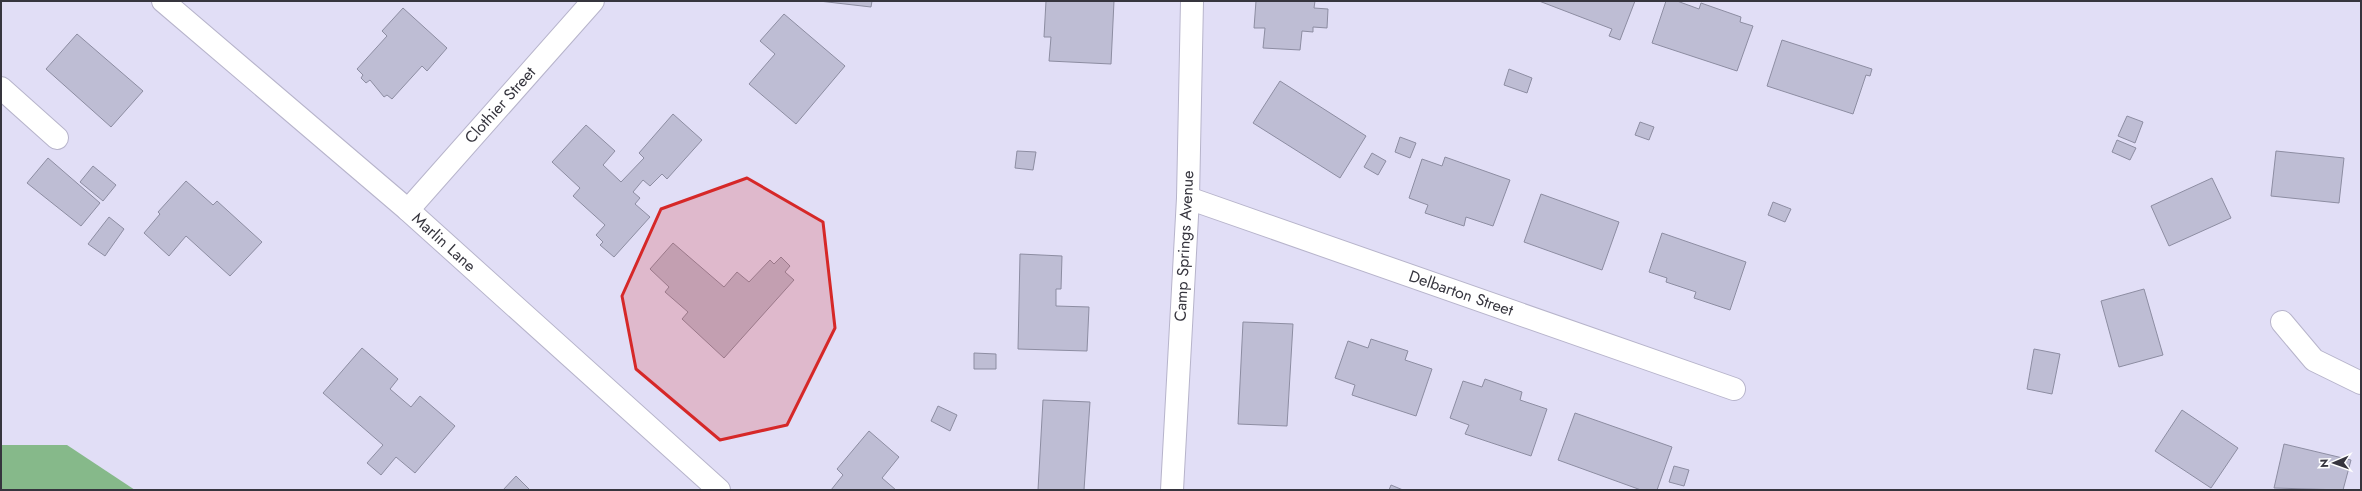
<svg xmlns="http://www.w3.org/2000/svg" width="2362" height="491" font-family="Jost,sans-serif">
  <rect width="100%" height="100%" fill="#e1def6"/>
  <path fill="#86b98a" d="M1 445H67L135 490H1Z"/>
  <g fill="#bebdd4" stroke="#8d8da2">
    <path d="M819 1H872L871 7Z"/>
    <path d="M1046 1H1114L1111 64 1049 61 1051 37H1044Z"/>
    <path d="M1256 1H1315L1314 8 1328 9 1327 28 1313 27V32L1302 31 1300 50 1263 48 1265 28H1254Z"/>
    <path d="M1539 1H1635L1620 40 1609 36 1612 29Z"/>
    <path d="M1666 1H1677L1699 9 1701 3 1741 17 1740 22 1753 26 1737 71 1652 43Z"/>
    <path d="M403 8 447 48 427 71 422 66 392 99 387 95 384 97 370 80 366 83 361 78 363 75 357 69 387 36 382 31Z"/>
    <path d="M784 14 845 66 796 124 749 84 775 54 760 41Z"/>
    <path d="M77 34 143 91 111 127 46 69Z"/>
    <path d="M1782 40 1872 69 1870 76 1866 75 1853 114 1767 86Z"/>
    <path d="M1509 69 1532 78 1527 93 1504 85Z"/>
    <path d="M1280 81 1366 136 1340 178 1253 123Z"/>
    <path d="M673 114 702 140 667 179 662 174 650 186 643 180 633 192 640 198 635 204 650 217 614 257 600 245 603 242 596 235 605 225 573 196 580 188 552 162 586 125 615 151 603 165 621 182 644 158 639 153Z"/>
    <path d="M2127 116 2143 122 2135 143 2118 136Z"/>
    <path d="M1640 122 1654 127 1649 140 1635 135Z"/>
    <path d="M1400 137 1416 143 1410 158 1395 152Z"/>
    <path d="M2117 140 2136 148 2130 160 2112 152Z"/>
    <path d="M1017 151 1036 152 1033 170 1015 168Z"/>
    <path d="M2276 151 2344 158 2339 203 2271 196Z"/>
    <path d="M1372 153 1386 161 1378 175 1364 167Z"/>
    <path d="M1445 157 1510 180 1493 226 1466 217 1464 226 1425 213 1428 205 1409 198 1422 159 1442 166Z"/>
    <path d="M48 158 100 203 81 226 27 183Z"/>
    <path d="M93 166 116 185 103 201 80 182Z"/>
    <path d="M2212 178 2231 218 2169 246 2151 206Z"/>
    <path d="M186 181 213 205 217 201 262 242 230 276 186 236 169 256 144 233 160 214 158 212Z"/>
    <path d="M1541 194 1619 222 1602 270 1524 242Z"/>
    <path d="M1773 202 1791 209 1785 222 1768 215Z"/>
    <path d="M109 217 124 229 105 256 88 244Z"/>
    <path d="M1662 233 1746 262 1730 310 1694 298 1696 292 1666 282 1667 278 1649 272Z"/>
    <path d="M673 243 724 287 737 272 749 282 770 260 774 264 781 257 790 266 785 272 794 280 724 358 682 319 688 312 665 292 669 287 650 269Z"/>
    <path d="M1020 254 1062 256 1061 289H1056V306L1089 307 1087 351 1018 349Z"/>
    <path d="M2144 289 2163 355 2119 367 2101 301Z"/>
    <path d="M1243 322 1293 324 1287 426 1238 424Z"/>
    <path d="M1371 339 1408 351 1405 360 1432 369 1416 416 1352 395 1355 385 1335 378 1348 341 1368 348Z"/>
    <path d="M362 348 398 379 390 389 411 407 420 396 455 426 415 473 396 457 381 475 367 463 383 445 323 393Z"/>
    <path d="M2034 349 2060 354 2052 394 2027 389Z"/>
    <path d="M974 353 996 354V369H974Z"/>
    <path d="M1485 379 1522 392 1520 400 1547 409 1531 456 1465 434 1469 425 1450 418 1463 381 1482 387Z"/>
    <path d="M1043 400 1090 402 1084 490H1038Z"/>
    <path d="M938 406 957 415 950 431 931 421Z"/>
    <path d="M2182 410 2238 448 2211 488 2155 451Z"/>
    <path d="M1575 413 1672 447 1657 490H1641L1558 460Z"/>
    <path d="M869 431 899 457 882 478 896 490H831L843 475 837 469Z"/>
    <path d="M2284 444 2351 460 2343 490 2274 488Z"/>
    <path d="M1674 466 1689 470 1684 486 1669 482Z"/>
    <path d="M516 476 530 490H503Z"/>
    <path d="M1391 485 1403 490H1389Z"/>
  </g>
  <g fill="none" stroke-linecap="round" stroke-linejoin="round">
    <defs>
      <g id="minor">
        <path d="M163 1 408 210 719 490"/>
        <path d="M1 88 57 138"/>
        <path d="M1188 198 1734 389"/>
        <path d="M408 210 593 1"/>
        <path d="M2282 322 2314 360 2361 383"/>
        <path d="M1172 490 1188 198 1192 1"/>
      </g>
    </defs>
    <use href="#minor" stroke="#b7b4cb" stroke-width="24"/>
    <use href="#minor" stroke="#fff" stroke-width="22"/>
  </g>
  <path fill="#d62828" fill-opacity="0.2" stroke="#d62828" stroke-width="3" stroke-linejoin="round" d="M747 178 823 222 835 328 787 425 720 440 636 369 622 296 661 209Z"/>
  <g text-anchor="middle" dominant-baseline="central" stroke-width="4" stroke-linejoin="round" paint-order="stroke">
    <g font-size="16" fill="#36353e" stroke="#fff">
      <text transform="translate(500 105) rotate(-48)">Clothier Street</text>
      <text transform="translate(444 242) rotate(42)">Marlin Lane</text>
      <text transform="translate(1184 246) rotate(-87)">Camp Springs Avenue</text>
      <text transform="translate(1461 293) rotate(19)">Delbarton Street</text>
    </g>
  </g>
  <rect width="2362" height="491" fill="none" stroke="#36353e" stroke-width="4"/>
  <g transform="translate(2334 463) rotate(268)" stroke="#ffffff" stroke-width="3" paint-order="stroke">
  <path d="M0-3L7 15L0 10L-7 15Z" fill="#36353e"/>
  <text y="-6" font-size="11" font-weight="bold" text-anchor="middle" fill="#36353e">N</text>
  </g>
</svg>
